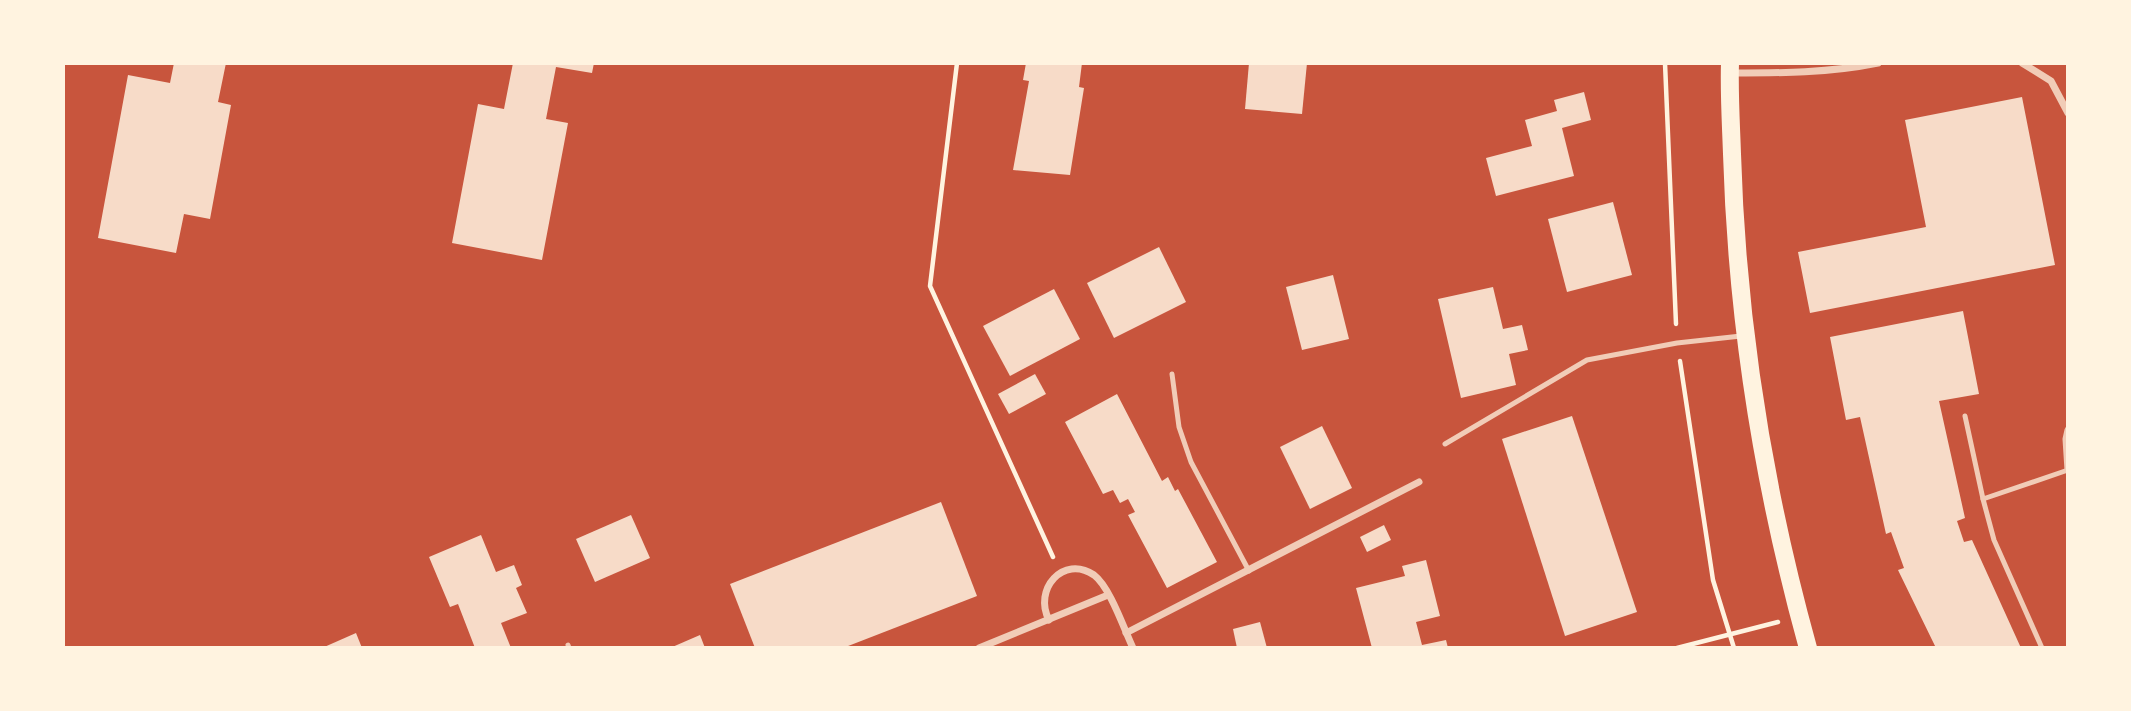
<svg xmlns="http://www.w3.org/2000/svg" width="2131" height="711" font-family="Montserrat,sans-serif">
  <rect width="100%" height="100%" fill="#c8553d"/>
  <g fill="#f7dbc8">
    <path d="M174 63H226L218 102 231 105 210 219 184 214 176 253 98 238 128 75 170 83Z"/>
    <path d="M513 63H594L592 73 556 67 546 119 568 123 542 260 452 243 478 104 504 109Z"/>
    <path d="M1026 63H1082L1079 87 1084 88 1070 175 1013 170 1029 81 1023 80Z"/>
    <path d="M1249 63H1307L1302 114 1245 109Z"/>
    <path d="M1584 92 1591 120 1562 128 1574 176 1496 196 1486 158 1532 146 1525 120 1557 111 1554 100Z"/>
    <path d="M2022 97 2055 265 1810 313 1798 252 1926 227 1905 120Z"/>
    <path d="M1613 202 1632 275 1567 292 1548 219Z"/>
    <path d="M1159 247 1186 302 1114 338 1087 283Z"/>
    <path d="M1333 275 1349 339 1302 350 1286 287Z"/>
    <path d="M1493 287 1503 329 1522 325 1528 350 1509 354 1516 385 1461 398 1438 299Z"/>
    <path d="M1054 289 1080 339 1010 376 983 326Z"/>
    <path d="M1963 311 1979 394 1939 401 1965 518 1957 521 1964 542 1972 540 2021 648H1936L1898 570 1904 568 1891 532 1886 534 1860 417 1846 420 1830 337Z"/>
    <path d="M1035 374 1046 394 1009 414 998 394Z"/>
    <path d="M1117 394 1162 481 1168 477 1175 491 1178 489 1217 562 1167 588 1128 515 1135 512 1128 499 1120 503 1113 490 1103 494 1065 422Z"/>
    <path d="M1572 416 1637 612 1565 636 1502 439Z"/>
    <path d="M1322 426 1352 488 1310 509 1280 447Z"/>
    <path d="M941 502 977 596 843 648H755L730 584Z"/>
    <path d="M631 515 650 558 595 582 576 539Z"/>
    <path d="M1384 525 1391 540 1367 552 1360 537Z"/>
    <path d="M481 535 496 572 514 565 522 585 516 588 527 613 501 623 511 648H475L458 604 450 607 429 557Z"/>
    <path d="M1426 560 1440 616 1416 622 1422 645 1446 640 1448 648H1372L1356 588 1405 576 1402 566Z"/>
    <path d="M1260 622 1267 648H1237L1233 629Z"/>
    <path d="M356 633 362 648H322Z"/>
    <path d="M700 635 705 648H670Z"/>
  </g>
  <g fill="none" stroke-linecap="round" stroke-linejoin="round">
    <g stroke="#fff3e0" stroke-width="4.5">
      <path d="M957 63 930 286 1053 557"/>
      <path d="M1665 63 1676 324"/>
      <path d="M1680 361 1713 580 1734 648"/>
      <path d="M1677 648 1778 622"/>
    </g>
    <g stroke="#f1ccb7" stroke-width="5">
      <path d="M1172 374 1179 427 1191 462 1249 571"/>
      <path d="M1965 416 1983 499 2068 470"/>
      <path d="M1445 444 1587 360 1677 343 1741 336"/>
      <path d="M1983 499 1994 540 2042 648"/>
      <path d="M568 645 569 648"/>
    </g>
    <g stroke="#f1ccb7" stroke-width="7">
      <path d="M2022 63 2051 81 2068 113"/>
      <path d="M1732 73C1781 73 1829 73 1878 63"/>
      <path d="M2068 430 2066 439 2068 470"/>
      <path d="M1049 620C1033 590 1063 554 1094 575 1110 587 1124 629 1133 648"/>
      <path d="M1126 633 1419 482"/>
      <path d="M979 648 1108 595"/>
    </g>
    <path stroke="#fff3e0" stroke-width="18" d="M1730 63C1729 93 1731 124 1732 154 1737 322 1763 486 1808 648"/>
  </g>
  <rect width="2131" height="711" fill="none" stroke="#fff3e0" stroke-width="130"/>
</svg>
